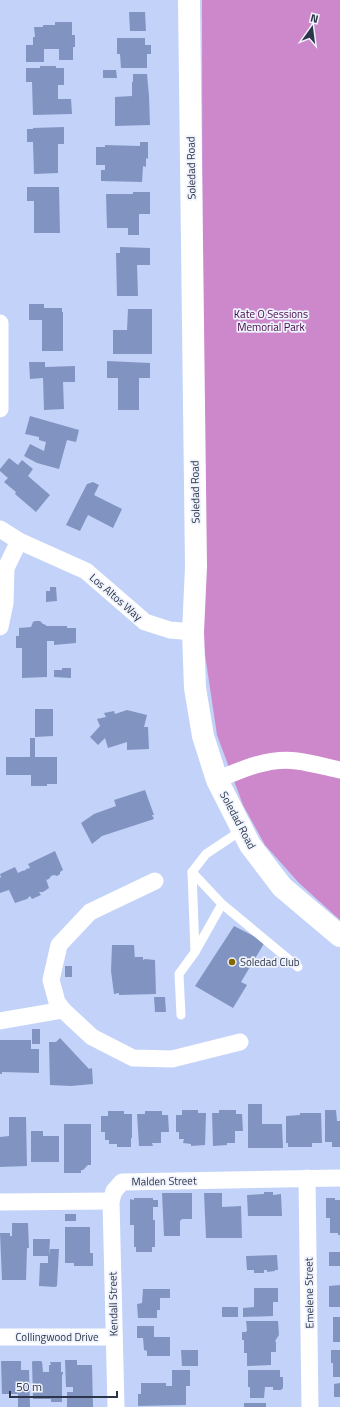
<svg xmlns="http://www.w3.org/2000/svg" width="340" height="1407" font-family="'Titillium Web',sans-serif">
  <rect width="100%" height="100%" fill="#c2d2f9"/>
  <path fill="#cd88cc" d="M202 0H340V920L299 883 265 845 243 805 217 735 203 641Z"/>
  <g fill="#8194c1">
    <path d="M129 12H145L146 31H130Z"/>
    <path d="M55 22H72V35H75V47H73V60H59V49H44V62H26V45H33V37H35L34 27H43V25H55Z"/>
    <path d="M117 38H145V45H151V54H147V68H121L120 54H117Z"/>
    <path d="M40 66H56V68H64V85H58V99H71L72 114 33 115 32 82H26V68H40Z"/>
    <path d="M103 70H116L117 78H103Z"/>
    <path d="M133 74H147L149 96 150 125 115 126V97L132 96V82H133Z"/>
    <path d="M64 127V144H58V173L34 174 33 142H27V129H33V128Z"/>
    <path d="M140 142H148V159L146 158V167L143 166 142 182 101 181V170H105V165H96V147H105V145L140 146Z"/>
    <path d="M27 187H59L60 233H34V201H27Z"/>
    <path d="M133 192H150V214H139V235H128V228H107L106 194H133Z"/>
    <path d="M120 247 150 248V265H137L138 296H117L116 253H120Z"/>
    <path d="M29 304H44V308H62V312H63V351H42V320H29Z"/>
    <path d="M128 309H152V354H113V330H127Z"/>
    <path d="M107 361 150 363V378H139V410H118V378H107Z"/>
    <path d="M29 362H45V367L75 366V382H63L64 409 44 410 43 378 30 379Z"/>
    <path d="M30 416 79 430 76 442 67 440 59 469 37 463 24 456 30 444 44 451 46 442 39 440V437L25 434Z"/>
    <path d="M9 458 18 465 22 460 33 469 28 476 50 495 36 512 15 494 16 492 4 482 8 478 0 471V469Z"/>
    <path d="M93 482 99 485 94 495 122 509 113 528 88 515 80 531 66 525 87 484Z"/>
    <path d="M50 587H56L57 601 46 602V591H50Z"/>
    <path d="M35 621H40L43 624 46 625V626H67V628H76V643L54 645V641H47V677L22 678V648H16V636H19V628L31 627 33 622Z"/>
    <path d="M62 668H71V678L54 677V670H62Z"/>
    <path d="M35 709H53V736L35 737Z"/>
    <path d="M127 710 147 715 144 727H148L149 749 127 750V742L108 748 105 738 98 745 90 737 100 726 97 719 106 717 104 713 114 711 115 714Z"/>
    <path d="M30 738H35V757H57V784H47V786H31V775H6V757H30Z"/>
    <path d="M145 790 154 815H152L154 819 102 836 92 844 81 823 94 814 116 806 114 800Z"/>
    <path d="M55 851 63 870 60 872V874L57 876 54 875 51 876 50 878 47 880 46 879 49 888 43 892H39L41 895 32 899 30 896 27 899 15 903 9 890 0 893V878L1 877 0 874 15 867 18 873 22 871 26 870V869L30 868 28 864Z"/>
    <path d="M234 926 265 942 241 982 247 985 233 1008 195 986Z"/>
    <path d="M112 945H134L135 960V957H143V960L145 959 155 960 156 994 119 995V993L114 994 111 971Z"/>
    <rect x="65" y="966" width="7" height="11"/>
    <path d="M154 997H165L166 1012H155Z"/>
    <rect x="32" y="1029" width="8" height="15"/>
    <path d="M60 1038 89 1069 92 1068 93 1084 71 1086 50 1085 49 1042H56Z"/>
    <path d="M0 1040H31V1049H39V1073L2 1072V1074H0Z"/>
    <path d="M248 1104H262V1124H282L283 1148H248Z"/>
    <path d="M182 1110H198V1113H206L205 1145 191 1146V1144L183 1143 184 1139H179V1132H176V1115H182Z"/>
    <path d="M219 1110H236V1114H242L243 1131H235V1143H227V1145L213 1146 212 1113H219Z"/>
    <path d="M325 1110H336L337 1121H340V1147H332V1142H325Z"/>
    <path d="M108 1111H124V1114H132V1138H131V1147H117V1144H109V1140H105V1132H101V1116H108Z"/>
    <path d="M145 1111H162V1115H168L169 1132H161V1143H152L153 1146H139L137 1114H145Z"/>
    <path d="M300 1113H321L322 1143H312V1147H288V1143H286V1116L300 1115Z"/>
    <path d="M9 1117H26L27 1166 0 1167V1137L9 1136Z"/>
    <path d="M64 1124H91V1165H88L83 1170H81V1173H64Z"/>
    <path d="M31 1131H43V1136H59V1162H31Z"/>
    <path d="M264 1192H273V1195L281 1194 282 1216H248L247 1195 264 1194Z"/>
    <path d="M162 1193H192V1219H182L180 1221V1236H164Z"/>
    <path d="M204 1193H222V1207L241 1206 242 1238H206Z"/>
    <path d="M134 1198H153V1200H158V1207H153V1220H155V1247H152V1252H136V1247H134V1225H130V1199L134 1200Z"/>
    <path d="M326 1198H335V1200H340V1235H338V1233H330V1218H326Z"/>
    <rect x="65" y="1214" width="11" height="7"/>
    <path d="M12 1223H28L29 1248H27L26 1280H2L0 1233H10V1236H12Z"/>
    <path d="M65 1227H90V1253H93V1266H74V1263H65Z"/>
    <path d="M33 1239H50L49 1256 50 1249H59L57 1286 55 1287 39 1286 40 1263H48V1256H33Z"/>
    <rect x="329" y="1252" width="11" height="14"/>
    <path d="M277 1255 278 1270H275V1271L267 1272V1270H264V1273H254V1270H247L246 1256Z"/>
    <path d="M340 1285V1307H329V1286Z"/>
    <path d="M254 1288H278V1302H273V1316L243 1317V1308L254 1307Z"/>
    <path d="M143 1289H170V1298H160V1310H157V1318H138L137 1304 142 1303Z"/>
    <rect x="222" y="1307" width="16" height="10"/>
    <rect x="333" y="1317" width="7" height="25"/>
    <path d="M246 1321H278L279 1335 275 1341 276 1342V1352H271V1365L247 1366V1353H244V1340H242V1332H246L247 1330Z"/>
    <path d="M137 1326H154V1337H170V1356H147V1351L144 1350 143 1338H137Z"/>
    <path d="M181 1350H198V1366H182Z"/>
    <path d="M331 1350H340V1377H333V1363H331Z"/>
    <path d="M65 1360H77V1365H92L93 1407H67V1392H73V1387H66Z"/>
    <path d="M1 1361H21V1370H29L30 1407H18V1394H2Z"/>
    <path d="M33 1361H41L42 1362 43 1372H49V1365H51L50 1362H61V1372H63V1374L62 1375V1402H51V1399H33L32 1362Z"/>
    <path d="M172 1370H190V1386H186V1405L138 1406V1394H141V1383H166V1386H172Z"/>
    <path d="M248 1370H280V1377H283V1388L281 1390H273V1387H265L264 1398H250V1387H248Z"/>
    <path d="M340 1383V1397H334V1384Z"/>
    <rect x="244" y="1403" width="22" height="4"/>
  </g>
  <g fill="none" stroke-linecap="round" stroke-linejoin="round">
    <g stroke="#fff" stroke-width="9">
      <path d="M192 872 222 904 195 952"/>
      <path d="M222 904 298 967"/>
      <path d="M181 1015 179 974 195 952 192 872 206 854 242 830"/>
    </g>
    <g stroke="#fff" stroke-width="17">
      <path d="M0 323V409"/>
      <path d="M0 529 19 541 86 571 145 622 170 630 193 632"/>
      <path d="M0 627 5 603 6 568 19 541"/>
      <path d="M217 780C242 769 270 757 297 761 312 763 326 767 340 770"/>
      <path d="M155 881 90 912 59 945 51 980 57 1002 63 1010 92 1037 133 1058 172 1059 240 1042"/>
      <path d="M0 1021 63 1010"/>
      <path d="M307 1178 310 1407"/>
      <path d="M0 1202 111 1201"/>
      <path d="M0 1337H114"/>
      <path d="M116 1407 111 1201 114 1191 122 1182 340 1178"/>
    </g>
    <path stroke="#fff" stroke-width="22" d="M189 0 196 567 193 632 195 688 203 736 217 780 250 845 282 887 340 936"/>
  </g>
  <circle fill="#856600" stroke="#eff3fd" stroke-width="1.5" cx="232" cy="962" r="4"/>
  <g text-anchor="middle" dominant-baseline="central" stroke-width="3.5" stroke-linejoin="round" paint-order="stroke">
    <g font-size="11" fill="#2d3548" stroke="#eff3fd">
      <text transform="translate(191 168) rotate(-91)">Soledad Road</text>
      <text transform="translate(195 492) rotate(-91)">Soledad Road</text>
      <text transform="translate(116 597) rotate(41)">Los Altos Way</text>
      <text transform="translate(238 820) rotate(62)">Soledad Road</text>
      <text transform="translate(164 1181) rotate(-1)">Malden Street</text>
      <text transform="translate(309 1293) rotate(-91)">Emelene Street</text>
      <text transform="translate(113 1304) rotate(-91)">Kendall Street</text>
      <text x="57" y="1337">Collingwood Drive</text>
    </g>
    <g font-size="11" fill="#450747" stroke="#eff3fd">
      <text x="271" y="314">Kate O Sessions<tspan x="271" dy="13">Memorial Park</tspan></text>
    </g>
    <g font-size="11" fill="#2d3548" stroke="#eff3fd" text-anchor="start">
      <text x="240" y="962">Soledad Club</text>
    </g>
  </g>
  <g transform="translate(312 28) rotate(14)" stroke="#eff3fd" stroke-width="3" paint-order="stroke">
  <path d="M0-3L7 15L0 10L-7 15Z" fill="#2d3548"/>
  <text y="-6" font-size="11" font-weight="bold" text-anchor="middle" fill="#2d3548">N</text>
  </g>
  <path d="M10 1391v6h107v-6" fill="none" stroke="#2d3548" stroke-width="2"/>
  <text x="16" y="1391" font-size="12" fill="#2d3548" stroke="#eff3fd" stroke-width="3" paint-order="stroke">50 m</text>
</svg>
